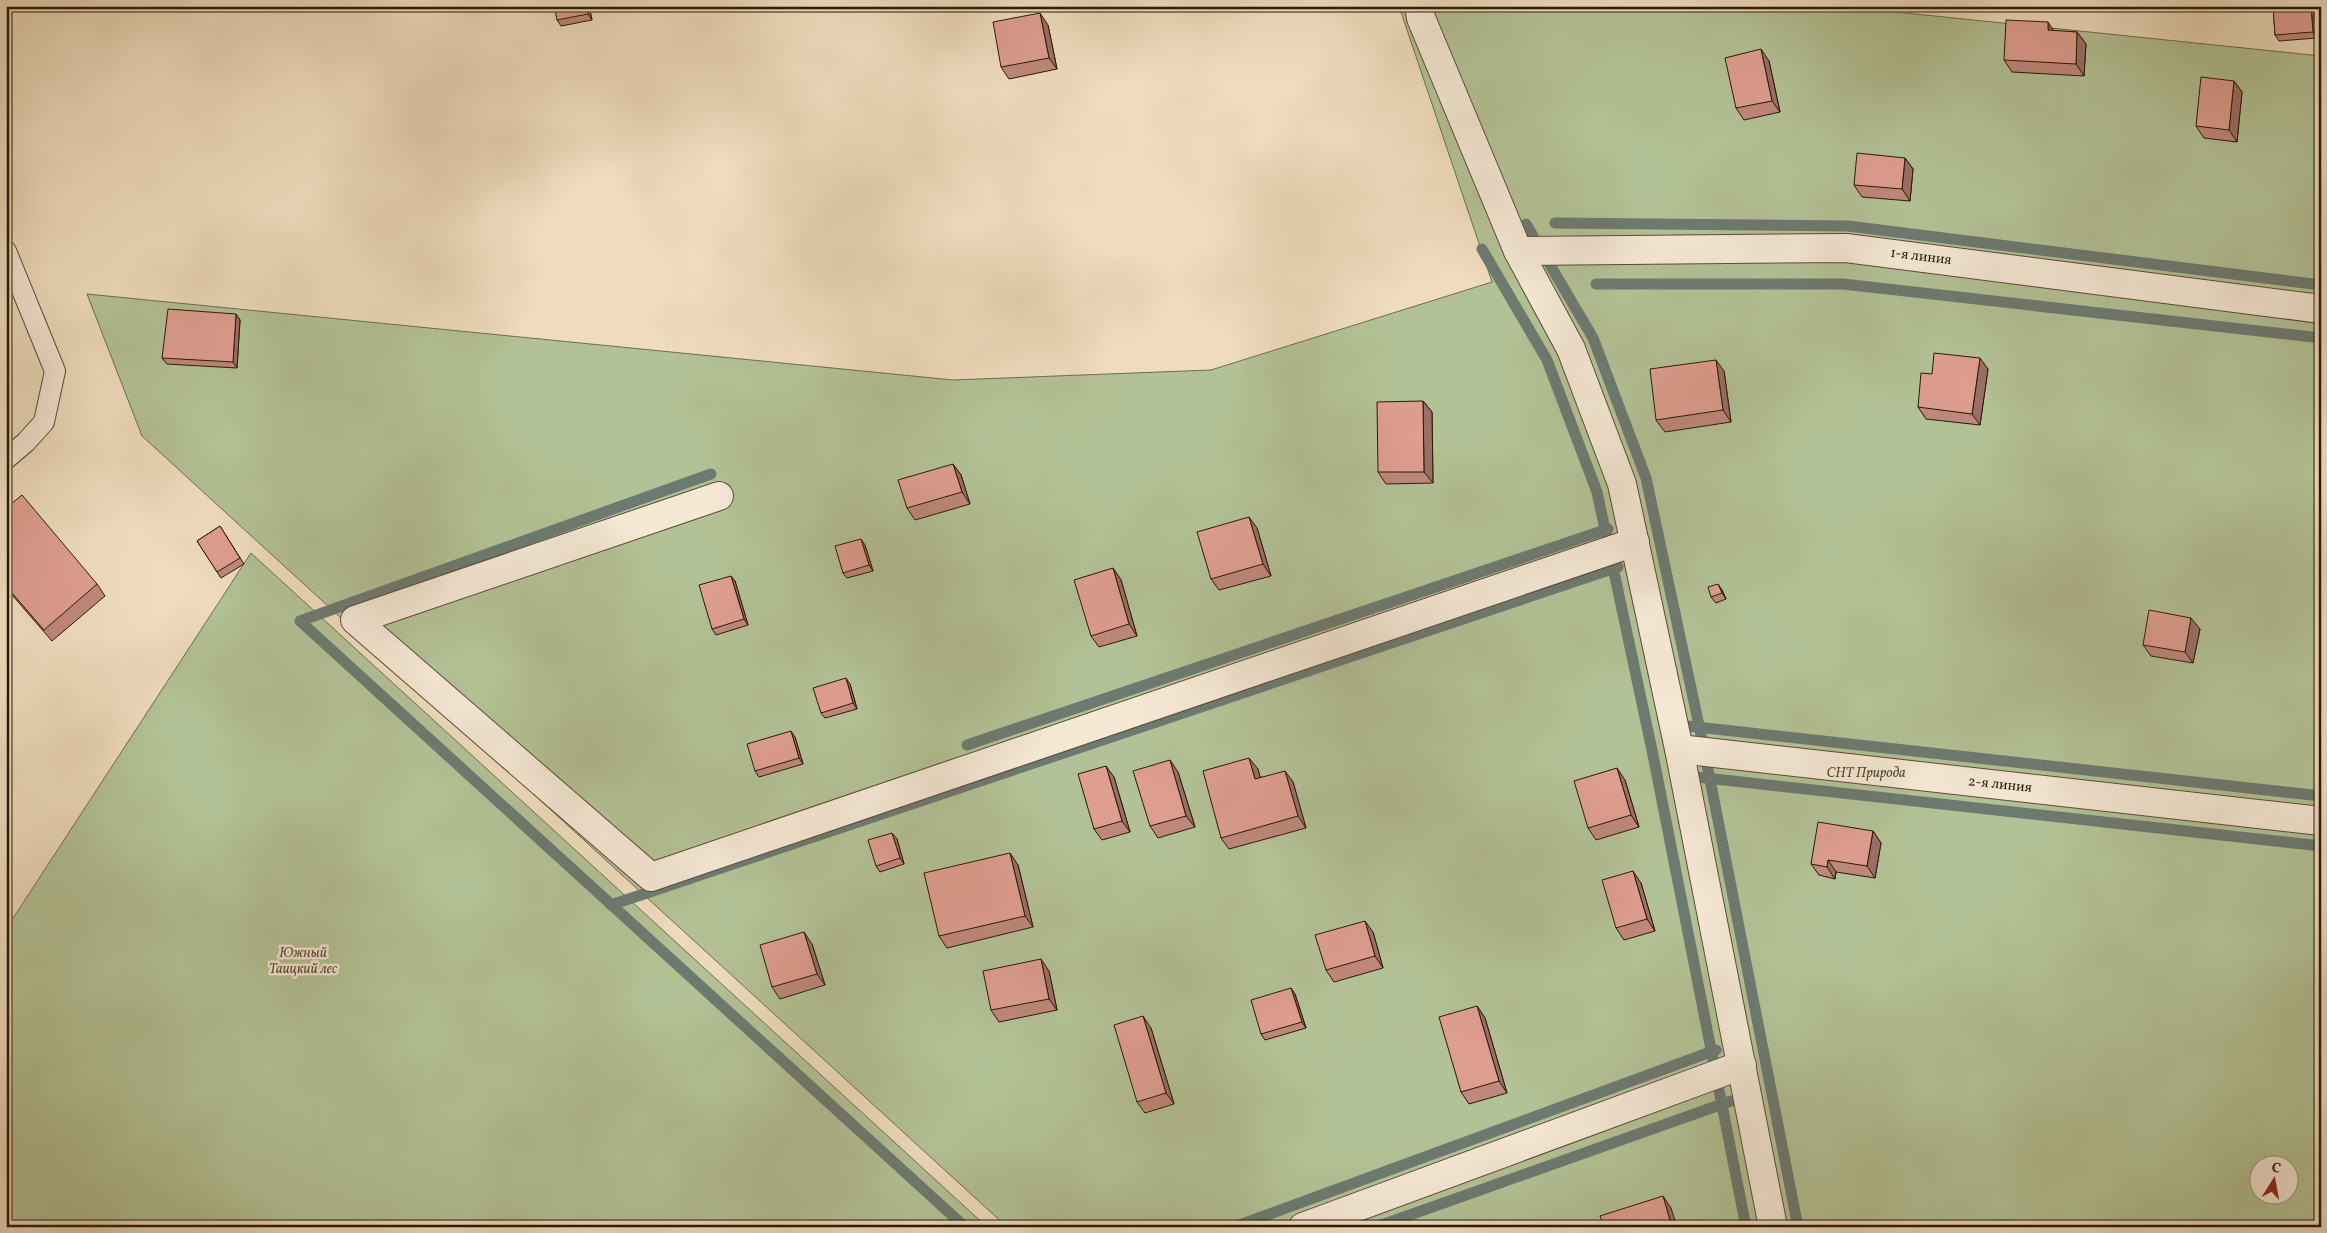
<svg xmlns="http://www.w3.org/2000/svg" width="2327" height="1233" font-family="Vollkorn,serif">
  <rect width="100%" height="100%" fill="#efdcbe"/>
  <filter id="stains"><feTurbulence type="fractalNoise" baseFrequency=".004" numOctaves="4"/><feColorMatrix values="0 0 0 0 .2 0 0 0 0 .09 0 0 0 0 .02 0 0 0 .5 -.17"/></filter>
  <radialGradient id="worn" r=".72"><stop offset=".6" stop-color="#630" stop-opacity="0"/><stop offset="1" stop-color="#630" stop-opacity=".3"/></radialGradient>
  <g fill="#b3c296" stroke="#6e6e4e" fill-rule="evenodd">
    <path d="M1399 6H1867V9L2321 56V1227H1007L142 436 87 294 953 380 1211 370 1492 282ZM2260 1166H2290V1196H2260Z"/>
    <path d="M251 553 987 1227H6V929Z"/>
  </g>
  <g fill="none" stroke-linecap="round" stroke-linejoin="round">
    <g stroke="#6d7a71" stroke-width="11">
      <path d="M1555 223 1848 226 2321 285"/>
      <path d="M1526 224 1593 338 1646 478 1703 744 1798 1227"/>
      <path d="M1482 249 1547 360 1597 492 1653 755 1746 1227"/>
      <path d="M1596 284H1843L2321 338"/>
      <path d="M711 474 300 621 965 1227"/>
      <path d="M1688 726 2321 796"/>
      <path d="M967 745 1608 529"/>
      <path d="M1697 777 2321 846"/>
      <path d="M611 905 1618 567"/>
      <path d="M1234 1227 1716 1050"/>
      <path d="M1376 1227 1731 1101"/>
    </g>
    <defs>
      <path id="lane" d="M6 251 55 371 44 422 26 442 6 459"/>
      <g id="street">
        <path d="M1419 6 1421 18 1518 251 1571 349 1622 484 1679 749 1773 1227"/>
        <path d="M1518 251 1846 248 2321 309"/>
        <path d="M719 496 355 620 651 877 1635 542"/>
        <path d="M1679 749 2321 821"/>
        <path d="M1303 1227 1742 1065"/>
      </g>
    </defs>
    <use href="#lane" stroke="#5a4a35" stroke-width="22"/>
    <use href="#street" stroke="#5a4a35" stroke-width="30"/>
    <use href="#lane" stroke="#f5e8d5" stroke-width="20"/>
    <use href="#street" stroke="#f5e8d5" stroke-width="28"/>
  </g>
  <g fill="#bf887c" stroke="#281a07">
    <path d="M589 6 592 20 561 26 557 20Z"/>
    <path d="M2273 6H2314L2317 38 2279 41 2275 35Z"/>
    <path d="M1048 25 1057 69 1009 79 1001 67Z"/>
    <path d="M2054 31 2077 32 2086 44 2084 76 2012 72 2004 60Z"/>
    <path d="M1769 61 1780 112 1744 120 1736 108Z"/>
    <path d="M2234 81 2242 92 2237 142 2204 138 2196 126Z"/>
    <path d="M1905 158 1913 169 1910 201 1862 197 1854 185Z"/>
    <path d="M236 314 240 320 237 368 167 364 162 358Z"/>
    <path d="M1988 369 1980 425 1926 419 1918 407 1932 374Z"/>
    <path d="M1724 371 1731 422 1665 432 1656 420Z"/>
    <path d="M1423 401 1432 412 1433 483 1386 484 1378 472Z"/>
    <path d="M953 464 961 475 970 504 915 520 907 508Z"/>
    <path d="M6 508 97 584 105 596 52 641 6 588Z"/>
    <path d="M220 526 244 564 221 578 197 541Z"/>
    <path d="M1257 528 1271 576 1219 590 1211 579Z"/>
    <path d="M865 545 873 571 847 578 843 573Z"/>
    <path d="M1113 568 1121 580 1137 636 1099 647 1091 636Z"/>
    <path d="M735 581 748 625 716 635 712 629Z"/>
    <path d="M1722 590 1726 599 1716 603 1711 597Z"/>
    <path d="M2200 629 2193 663 2151 656 2143 645Z"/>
    <path d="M850 684 857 709 825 718 821 713Z"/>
    <path d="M795 737 803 764 759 777 755 771Z"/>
    <path d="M1258 769 1260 777 1293 782 1306 828 1229 849 1221 838Z"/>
    <path d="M1178 772 1195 827 1158 838 1150 826Z"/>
    <path d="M1114 777 1130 832 1102 840 1094 829Z"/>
    <path d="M1625 780 1639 827 1596 840 1588 828Z"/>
    <path d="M1873 831 1881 843 1875 878 1836 872 1835 879 1819 875 1811 864Z"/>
    <path d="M897 839 904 864 880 872 876 866Z"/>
    <path d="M1018 865 1033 927 947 948 939 936Z"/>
    <path d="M1641 883 1655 931 1624 940 1616 928Z"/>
    <path d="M1373 932 1383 968 1334 982 1326 970Z"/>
    <path d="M812 944 825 985 780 999 772 987Z"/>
    <path d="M1049 971 1057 1010 999 1022 991 1010Z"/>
    <path d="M1295 994 1306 1028 1265 1040 1261 1034Z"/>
    <path d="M1477 1006 1485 1018 1507 1093 1469 1104 1461 1092Z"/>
    <path d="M1151 1028 1174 1104 1145 1113 1137 1102Z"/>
  </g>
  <g fill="#9b6f65" stroke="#281a07">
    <path d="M586 6H589L592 20 588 14Z"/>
    <path d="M2311 6H2314L2317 38 2313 32Z"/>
    <path d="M1040 13 1048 25 1057 69 1049 58Z"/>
    <path d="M2048 22 2056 34 2048 30Z"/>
    <path d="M2077 32 2086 44 2084 76 2076 64Z"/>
    <path d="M1761 49 1769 61 1780 112 1772 101Z"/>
    <path d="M2234 81 2242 92 2237 142 2229 130Z"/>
    <path d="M1905 158 1913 169 1910 201 1902 189Z"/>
    <path d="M236 314 240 320 237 368 233 362Z"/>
    <path d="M1980 358 1988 369 1980 425 1972 414Z"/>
    <path d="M1716 360 1724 371 1731 422 1723 410Z"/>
    <path d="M1423 401 1432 412 1433 483 1424 472Z"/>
    <path d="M953 464 961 475 970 504 962 492Z"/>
    <path d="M1249 517 1257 528 1271 576 1263 564Z"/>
    <path d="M861 539 865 545 873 571 869 565Z"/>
    <path d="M1113 568 1121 580 1137 636 1129 624Z"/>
    <path d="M731 576 735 581 748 625 744 619Z"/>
    <path d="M1718 584 1722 590 1726 599 1722 593Z"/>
    <path d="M2191 618 2200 629 2193 663 2185 652Z"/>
    <path d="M846 678 850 684 857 709 853 703Z"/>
    <path d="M791 731 795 737 803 764 799 758Z"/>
    <path d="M1249 758 1258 769 1263 790 1255 779Z"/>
    <path d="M1170 760 1178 772 1195 827 1186 816Z"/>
    <path d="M1106 766 1114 777 1130 832 1122 821Z"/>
    <path d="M1617 768 1625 780 1639 827 1631 815Z"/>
    <path d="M1285 771 1293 782 1306 828 1298 816Z"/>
    <path d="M1873 831 1881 843 1875 878 1867 866Z"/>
    <path d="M892 833 897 839 904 864 900 858Z"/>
    <path d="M1010 853 1018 865 1033 927 1025 916Z"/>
    <path d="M1828 860 1836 872 1835 879 1827 867Z"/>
    <path d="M1633 871 1641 883 1655 931 1647 919Z"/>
    <path d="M1365 921 1373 932 1383 968 1375 956Z"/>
    <path d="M804 932 812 944 825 985 817 974Z"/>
    <path d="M1041 959 1049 971 1057 1010 1049 999Z"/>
    <path d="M1291 988 1295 994 1306 1028 1302 1022Z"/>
    <path d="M1477 1006 1485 1018 1507 1093 1499 1081Z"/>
    <path d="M1143 1016 1151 1028 1174 1104 1166 1093Z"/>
    <path d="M1663 1196 1671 1208 1677 1227H1672Z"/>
  </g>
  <g fill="#de9e90" stroke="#281a07">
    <path d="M554 6H586L588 14 557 20Z"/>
    <path d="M2273 6H2311L2313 32 2275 35Z"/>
    <path d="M1040 13 1049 58 1001 67 993 22Z"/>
    <path d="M2006 20 2048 22V30L2077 32 2076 64 2004 60Z"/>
    <path d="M1761 49 1772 101 1736 108 1725 58Z"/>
    <path d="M2201 77 2234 81 2229 130 2196 126Z"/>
    <path d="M1857 153 1905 158 1902 189 1854 185Z"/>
    <path d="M168 309 236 314 233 362 162 358Z"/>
    <path d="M1934 353 1980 358 1972 414 1918 407 1921 373 1932 374Z"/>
    <path d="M1716 360 1723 410 1656 420 1650 369Z"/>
    <path d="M1423 401 1424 472H1378L1377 402Z"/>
    <path d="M953 464 962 492 907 508 898 480Z"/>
    <path d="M22 495 97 584 44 630 6 586V508Z"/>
    <path d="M1249 517 1263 564 1211 579 1197 532Z"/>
    <path d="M220 526 240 558 217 572 197 541Z"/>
    <path d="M861 539 869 565 843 573 835 546Z"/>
    <path d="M1113 568 1129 624 1091 636 1074 580Z"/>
    <path d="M731 576 744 619 712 629 699 585Z"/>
    <path d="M1718 584 1722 593 1711 597 1708 587Z"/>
    <path d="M2149 610 2191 618 2185 652 2143 645Z"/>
    <path d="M846 678 853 703 821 713 813 688Z"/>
    <path d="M791 731 799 758 755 771 747 744Z"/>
    <path d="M1249 758 1255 779 1285 771 1298 816 1221 838 1203 771Z"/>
    <path d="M1170 760 1186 816 1150 826 1133 771Z"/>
    <path d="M1106 766 1122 821 1094 829 1078 774Z"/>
    <path d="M1617 768 1631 815 1588 828 1574 781Z"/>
    <path d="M1818 822 1873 831 1867 866 1828 860 1827 867 1811 864Z"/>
    <path d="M892 833 900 858 876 866 868 840Z"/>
    <path d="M1010 853 1025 916 939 936 924 873Z"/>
    <path d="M1633 871 1647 919 1616 928 1602 880Z"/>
    <path d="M1365 921 1375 956 1326 970 1315 935Z"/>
    <path d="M804 932 817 974 772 987 760 945Z"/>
    <path d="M1041 959 1049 999 991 1010 983 971Z"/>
    <path d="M1291 988 1302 1022 1261 1034 1251 1000Z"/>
    <path d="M1477 1006 1499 1081 1461 1092 1439 1017Z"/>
    <path d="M1143 1016 1166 1093 1137 1102 1114 1025Z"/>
    <path d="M1663 1196 1672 1227H1604L1600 1216Z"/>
  </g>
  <g text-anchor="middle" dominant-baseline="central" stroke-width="5" stroke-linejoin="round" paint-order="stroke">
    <g font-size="14" fill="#281a07" stroke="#f5e8d5">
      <text transform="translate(1921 257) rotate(7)">1-я линия</text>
      <text transform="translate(2000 785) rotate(6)">2-я линия</text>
    </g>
    <g font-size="14" font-style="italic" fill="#524c32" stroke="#f5e8d5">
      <text x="1866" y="773">СНТ Природа</text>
      <text x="303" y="953">Южный<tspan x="303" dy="16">Таицкий лес</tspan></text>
    </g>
  </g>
  <rect width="2327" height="1233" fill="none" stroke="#efdcbe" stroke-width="25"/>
  <rect x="8" y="8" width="2312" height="1218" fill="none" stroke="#281a07" stroke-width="2.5"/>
  <rect x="12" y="12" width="2302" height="1208" fill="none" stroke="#281a07"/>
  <g transform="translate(2274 1180) rotate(11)"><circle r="24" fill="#f5e8d5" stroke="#a39683"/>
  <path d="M0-4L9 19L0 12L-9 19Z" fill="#8f2418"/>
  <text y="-8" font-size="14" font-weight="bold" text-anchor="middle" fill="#281a07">С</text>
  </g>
  <rect width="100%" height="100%" filter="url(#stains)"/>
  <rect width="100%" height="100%" fill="url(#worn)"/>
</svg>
